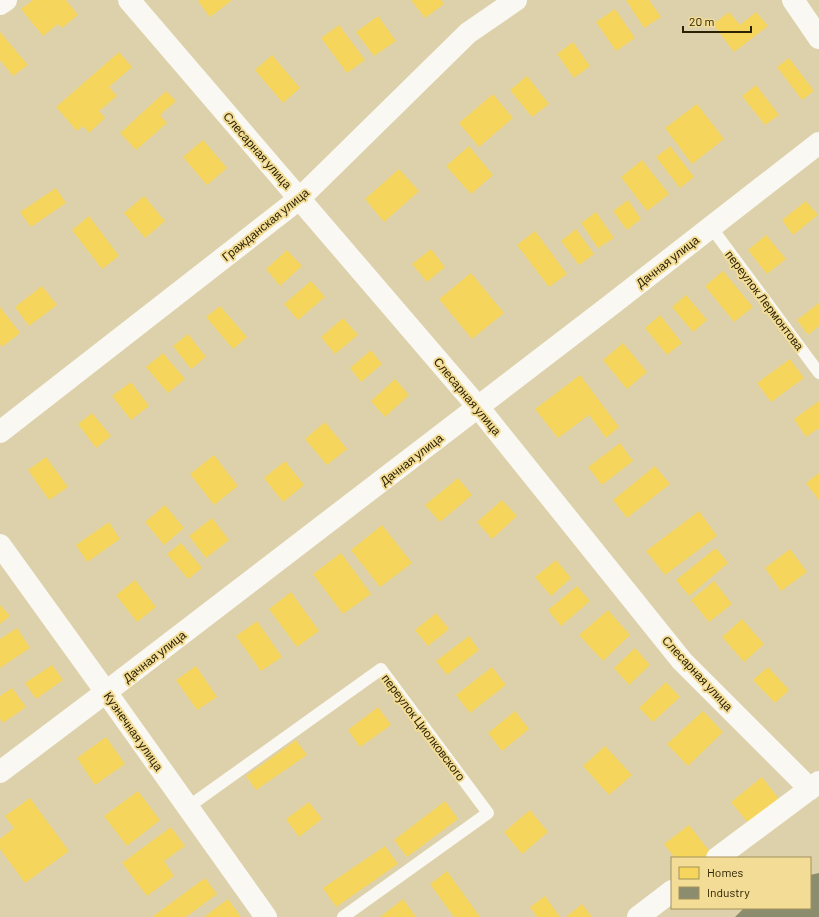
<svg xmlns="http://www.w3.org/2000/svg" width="819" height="917" font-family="Barlow,sans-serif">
  <rect width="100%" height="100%" fill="#ddd1ab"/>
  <g fill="#f6d55c">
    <path d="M33 0H66L78 15 62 28 58 24 43 36 21 9Z"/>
    <path d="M200 0H232L210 17 198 1Z"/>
    <path d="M411 0H441L444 4 425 18Z"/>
    <path d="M626 0H649L661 17 644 28Z"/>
    <path d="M615 9 635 38 616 51 596 22Z"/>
    <path d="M729 12 740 25 756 12 768 26 734 52 713 24Z"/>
    <path d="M378 16 396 41 374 56 356 32Z"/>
    <path d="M339 25 365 60 347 73 321 38Z"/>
    <path d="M0 32 28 65 13 76 0 60Z"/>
    <path d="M573 42 590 66 574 78 557 54Z"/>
    <path d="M119 52 132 67 109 87 117 96 99 111 105 118 89 133 83 126 77 131 56 107Z"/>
    <path d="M272 55 300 88 283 103 255 70Z"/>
    <path d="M789 58 814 91 802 100 777 67Z"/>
    <path d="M527 76 549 104 532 117 510 90Z"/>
    <path d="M756 85 779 115 765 125 742 96Z"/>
    <path d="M166 91 176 101 160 115 167 123 136 150 120 133Z"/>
    <path d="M493 94 513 118 479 147 459 123Z"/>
    <path d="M697 104 724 139 692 164 665 128Z"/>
    <path d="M203 140 227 168 207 185 183 157Z"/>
    <path d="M469 146 493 175 471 194 446 166Z"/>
    <path d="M670 146 694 177 680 188 656 157Z"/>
    <path d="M642 160 669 194 647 211 621 177Z"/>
    <path d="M399 169 419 191 384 222 365 199Z"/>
    <path d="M56 188 66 203 31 227 20 212Z"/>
    <path d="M144 196 165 221 145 238 124 213Z"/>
    <path d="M628 200 641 219 627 230 613 211Z"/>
    <path d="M806 201 818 215 793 235 782 220Z"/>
    <path d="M596 212 614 238 598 248 581 223Z"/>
    <path d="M89 216 119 256 102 269 72 230Z"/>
    <path d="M576 229 594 254 579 265 561 241Z"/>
    <path d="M535 231 567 274 549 287 517 245Z"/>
    <path d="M766 235 786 259 767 274 748 250Z"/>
    <path d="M431 249 445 267 427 282 412 264Z"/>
    <path d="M287 250 302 266 280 286 266 269Z"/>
    <path d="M723 271 753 307 734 322 705 286Z"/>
    <path d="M471 273 504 313 472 339 439 299Z"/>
    <path d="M311 281 325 297 298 320 284 304Z"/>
    <path d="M42 286 57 305 29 326 15 307Z"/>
    <path d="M686 295 707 320 693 332 672 307Z"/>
    <path d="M819 303V326L808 335 797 320Z"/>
    <path d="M220 306 247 337 233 349 206 317Z"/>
    <path d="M0 307 20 333 2 347 0 344Z"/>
    <path d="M660 315 682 343 667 355 645 328Z"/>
    <path d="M343 318 358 335 335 354 321 337Z"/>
    <path d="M188 334 206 357 191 369 173 346Z"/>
    <path d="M623 343 647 372 627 389 603 360Z"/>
    <path d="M371 350 382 364 361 382 350 368Z"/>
    <path d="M163 353 185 379 168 393 146 367Z"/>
    <path d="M790 359 804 378 771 402 757 383Z"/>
    <path d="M580 375 619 427 606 438 589 415 558 438 535 409Z"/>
    <path d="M395 379 409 395 385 417 371 401Z"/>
    <path d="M131 382 149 406 131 420 112 396Z"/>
    <path d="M819 401V428L806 437 794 419Z"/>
    <path d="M92 413 111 436 96 448 78 424Z"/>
    <path d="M325 422 347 449 327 465 305 439Z"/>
    <path d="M620 443 633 461 602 485 588 467Z"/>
    <path d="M214 455 238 486 214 505 190 474Z"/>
    <path d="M46 457 68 487 49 500 28 470Z"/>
    <path d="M285 461 304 485 283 502 264 478Z"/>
    <path d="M655 466 670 484 627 518 613 500Z"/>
    <path d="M819 473V500L806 483Z"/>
    <path d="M458 478 472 495 440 522 425 505Z"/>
    <path d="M502 500 517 516 492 539 477 522Z"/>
    <path d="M165 505 184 528 164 545 145 522Z"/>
    <path d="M699 511 717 536 665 575 646 551Z"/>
    <path d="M212 518 229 540 206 558 189 536Z"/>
    <path d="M109 522 120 539 87 562 76 545Z"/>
    <path d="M382 525 412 563 380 587 351 550Z"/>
    <path d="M181 543 202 568 188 579 167 554Z"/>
    <path d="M716 548 728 563 689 596 676 580Z"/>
    <path d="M790 549 807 572 781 591 765 568Z"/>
    <path d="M341 553 371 594 343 614 313 574Z"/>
    <path d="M556 560 571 578 551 596 535 577Z"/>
    <path d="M135 580 156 607 137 622 116 595Z"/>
    <path d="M714 581 732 604 709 622 691 600Z"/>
    <path d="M577 586 590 601 561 626 548 610Z"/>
    <path d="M291 592 319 631 297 647 269 609Z"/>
    <path d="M0 605 10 616 0 624Z"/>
    <path d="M608 610 630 635 603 661 579 635Z"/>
    <path d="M436 613 449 629 428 646 415 630Z"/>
    <path d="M742 619 764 644 744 662 722 637Z"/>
    <path d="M257 621 282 657 261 671 236 636Z"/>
    <path d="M17 628 30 648 0 668V639Z"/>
    <path d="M469 636 479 650 447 675 436 661Z"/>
    <path d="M635 648 650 665 629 685 614 668Z"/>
    <path d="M52 665 63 680 36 699 25 683Z"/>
    <path d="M196 666 217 697 197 710 176 680Z"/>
    <path d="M492 667 506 685 470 713 456 695Z"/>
    <path d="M768 667 789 690 775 703 753 680Z"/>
    <path d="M666 682 680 697 653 722 639 708Z"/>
    <path d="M12 688 26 707 3 723 0 719V696Z"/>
    <path d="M378 707 391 725 360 747 348 730Z"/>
    <path d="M515 711 529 729 502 751 488 733Z"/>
    <path d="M703 711 723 732 688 766 667 744Z"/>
    <path d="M106 737 125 764 95 785 77 758Z"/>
    <path d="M296 740 307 755 256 790 246 776Z"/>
    <path d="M605 746 632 775 609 795 583 766Z"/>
    <path d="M762 777 779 799 749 824 731 802Z"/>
    <path d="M138 791 160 820 127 846 104 816Z"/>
    <path d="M30 798 69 851 25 883 0 849V839L14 828 5 816Z"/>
    <path d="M445 801 458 819 407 857 394 840Z"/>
    <path d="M309 802 322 819 299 837 286 819Z"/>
    <path d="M530 810 548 832 522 854 504 832Z"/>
    <path d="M689 825 710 852 703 858H675L664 844Z"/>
    <path d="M171 827 185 846 164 861 174 876 147 896 122 863Z"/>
    <path d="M385 846 398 864 336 907 323 888Z"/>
    <path d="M447 871 480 917H454L430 884Z"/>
    <path d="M205 878 217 894 186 917H152Z"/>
    <path d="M545 896 560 917H537L530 907Z"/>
    <path d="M228 899 241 917H204Z"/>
    <path d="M403 899 416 917H380Z"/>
    <path d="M582 904 592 917H566Z"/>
  </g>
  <path fill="#8c8c6e" d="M819 873V917H735L744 908H810V875Z"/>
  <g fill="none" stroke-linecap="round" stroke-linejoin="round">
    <g stroke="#faf8f2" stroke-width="12">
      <path d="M711 227 819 373"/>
      <path d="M188 807 381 669 488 813 343 917"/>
    </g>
    <g stroke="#faf8f2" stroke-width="22">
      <path d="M129 0 478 407 682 661 810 789"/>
      <path d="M793 0 819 38"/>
      <path d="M0 4 6 0"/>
      <path d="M0 432 299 199 468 33 516 0"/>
      <path d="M0 545 106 692 266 917"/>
      <path d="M0 772 106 692 607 308 819 143"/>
      <path d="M717 858 819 782"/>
      <path d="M638 917 672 891"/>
    </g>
  </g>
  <g text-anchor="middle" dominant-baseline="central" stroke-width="4" stroke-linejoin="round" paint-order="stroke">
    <g font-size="12" fill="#2b2204" stroke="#f3dc95">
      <text transform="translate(258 150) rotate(49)">Слесарная улица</text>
      <text transform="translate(265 224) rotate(-39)">Гражданская улица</text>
      <text transform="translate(667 261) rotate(-38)">Дачная улица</text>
      <text transform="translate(765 300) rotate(53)">переулок Лермонтова</text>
      <text transform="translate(468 396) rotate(50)">Слесарная улица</text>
      <text transform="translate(411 459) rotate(-38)">Дачная улица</text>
      <text transform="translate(154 656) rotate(-38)">Дачная улица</text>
      <text transform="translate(698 673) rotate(47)">Слесарная улица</text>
      <text transform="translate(424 727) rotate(53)">переулок Циолковского</text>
      <text transform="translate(134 731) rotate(55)">Кузнечная улица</text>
    </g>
  </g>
  <rect x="671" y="857" width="140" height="52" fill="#f3dc95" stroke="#a3925b"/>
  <rect x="679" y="867" width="20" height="12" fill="#f6d55c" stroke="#a3925b"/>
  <text x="707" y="877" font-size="12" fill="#2b2204">Homes</text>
  <rect x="679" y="887" width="20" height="12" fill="#8c8c6e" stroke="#a3925b"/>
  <text x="707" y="897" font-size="12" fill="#2b2204">Industry</text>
  <path d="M683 26v6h68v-6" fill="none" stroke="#2b2204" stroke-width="2"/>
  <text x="689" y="26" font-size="12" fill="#2b2204" stroke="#f3dc95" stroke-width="3" paint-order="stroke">20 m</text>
</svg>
